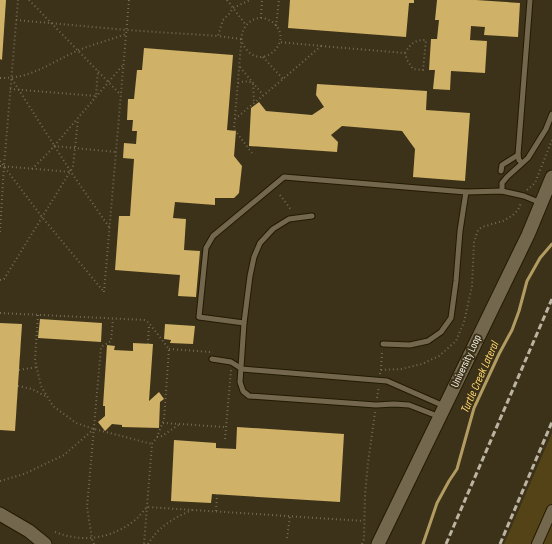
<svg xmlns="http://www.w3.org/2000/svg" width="552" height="544" font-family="'Sofia Sans Condensed',sans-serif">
  <rect width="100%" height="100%" fill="#3c3219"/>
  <path fill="#544316" d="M552 433V544H504Z"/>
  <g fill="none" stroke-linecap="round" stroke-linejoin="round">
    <path stroke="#b29c62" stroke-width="3" d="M423 544 437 503 449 481 457 469 474 408 499 354 512 330 519 311 527 281 540 258 552 244"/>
  </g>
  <g fill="#cfb167">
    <path d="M0 0H6L2 60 0 59Z"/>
    <path d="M290 0H414V3H409L406 37 288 28Z"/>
    <path d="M437 0H476L520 3 518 37 484 35 485 27 471 26 470 40 487 41 485 73 451 71 450 90 433 89 435 70H429L431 39H437L439 20H435Z"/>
    <path d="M144 48 233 55 227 130 236 131 234 156 242 166 239 193 234 198H215V205L175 202 173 218 186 219 184 250 200 251 196 297 178 296 180 275 115 270 119 216H130L134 159 123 158 124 143 136 144 137 131H132L133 120H127L128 99H134L137 70H142Z"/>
    <path d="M317 84 427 91 426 110 470 113 465 181 413 177 415 149 402 131 342 126 331 135 338 142 337 152 249 146 251 108 259 102 266 111 312 115 324 107 316 95Z"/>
    <path d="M40 319 102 323 101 342 38 338Z"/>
    <path d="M0 323 22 324 15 431 0 430Z"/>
    <path d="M165 324 195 326 193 344 170 343 171 340 164 339Z"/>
    <path d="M133 343 153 344 149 401 159 392 164 399 160 402 159 428 122 427V425L112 424 105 431 98 422 105 416V406H103L107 345 115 346 114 350 133 351Z"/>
    <path d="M237 427 344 434 340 502 212 494 211 503 171 501 174 440 216 443V448L236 449Z"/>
  </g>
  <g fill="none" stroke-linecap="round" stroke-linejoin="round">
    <defs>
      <g id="service">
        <path d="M522 163 519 160 518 155 530 0"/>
        <path d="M501 171 502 165 518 155"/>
        <path d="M502 191V183L507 177 528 158 546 129 552 114"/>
        <path d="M312 216 289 219 273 229 260 243 254 257 250 276 244 323 240 382 243 391 249 396 376 405 394 404 409 405 440 417"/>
        <path d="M244 323 199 317 206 248 213 236 284 177 466 192 502 191 524 196 541 203"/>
        <path d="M383 344 410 345 428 341 441 332 451 318 456 281 460 231 466 192"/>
        <path d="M212 359 231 362 242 369 387 381 444 406"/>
      </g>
      <path id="minor" d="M537 544 552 510"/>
      <g id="tertiary">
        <path d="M0 514 29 531 45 544"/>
        <path d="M378 544 528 235 552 177"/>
      </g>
    </defs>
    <use href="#service" stroke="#231a02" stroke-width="7"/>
    <use href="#minor" stroke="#231a02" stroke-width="12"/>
    <use href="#tertiary" stroke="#231a02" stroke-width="15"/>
    <g stroke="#746b56" stroke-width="2" stroke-dasharray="1 3" stroke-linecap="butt">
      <path d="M29 0 120 94"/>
      <path d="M227 0 246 25"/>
      <path d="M261 18 262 0"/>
      <path d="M16 20 127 30 218 36"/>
      <path d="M276 26 279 0"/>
      <path d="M241 39C244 50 254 60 266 56 271 54 275 51 278 46 290 24 254 3 242 33L234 129 252 153"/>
      <path d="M241 39 218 36 223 20 229 14 233 8 250 0"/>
      <path d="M321 46 405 53 407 60 413 69 423 70 426 40C415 40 411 43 405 53"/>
      <path d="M263 57 283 79"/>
      <path d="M240 67 263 95"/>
      <path d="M0 78C32 79 51 62 79 50 94 44 110 40 126 34"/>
      <path d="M12 79 71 172 109 227"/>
      <path d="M238 83C243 81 247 81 253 83L254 103"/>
      <path d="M10 89 96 96 98 70"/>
      <path d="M235 119 283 79 321 46 279 42"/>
      <path d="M54 146 116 152"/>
      <path d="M0 161 42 217 104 292"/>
      <path d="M0 166 71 172"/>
      <path d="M32 169 49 152 123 65"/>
      <path d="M527 190 535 183 552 140"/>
      <path d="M280 195 292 211"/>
      <path d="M0 232 4 166 18 0"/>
      <path d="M0 280 4 279 73 167 78 119"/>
      <path d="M104 292 129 0"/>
      <path d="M0 313 145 320 149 323 169 349 164 419 157 437 152 444 144 544"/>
      <path d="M38 315 35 360 41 386 53 406 76 423 94 429 152 444"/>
      <path d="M148 344 149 325"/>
      <path d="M169 349 210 352"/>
      <path d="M19 370 37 367"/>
      <path d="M381 370 382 352"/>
      <path d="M380 374 381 370 401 369 422 364 439 356 456 341 464 322 472 286 474 242 478 230 482 227 503 221 513 215 518 210 521 203"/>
      <path d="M18 386 32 389 47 397"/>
      <path d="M377 398 379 386"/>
      <path d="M163 423 225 427"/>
      <path d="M157 437 162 436 180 424"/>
      <path d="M225 439 231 370"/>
      <path d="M0 481 24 474 64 455 94 429"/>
      <path d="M216 511 217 494"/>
      <path d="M55 532C83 543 110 539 134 521 139 517 143 511 147 507L364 521"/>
      <path d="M287 538 290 516"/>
      <path d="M94 544 92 539 87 507 101 347 111 341 113 319"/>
      <path d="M148 544C159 526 174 518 192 510"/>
      <path d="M362 544 364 539 365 495 368 463 375 412"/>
    </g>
    <use href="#service" stroke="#73684d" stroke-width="5"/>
    <use href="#minor" stroke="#73684d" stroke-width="10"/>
    <use href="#tertiary" stroke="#73684d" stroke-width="13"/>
    <g stroke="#bcb4a2" stroke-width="3" stroke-dasharray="6 3" stroke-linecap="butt">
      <path d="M446 544 552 299"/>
      <path d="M500 544 552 422"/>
    </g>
  </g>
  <g text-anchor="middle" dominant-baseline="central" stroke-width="4" stroke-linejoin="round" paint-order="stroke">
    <g font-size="11" fill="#f4eedf" stroke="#3c3219">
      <text transform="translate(466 361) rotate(-65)">University Loop</text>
    </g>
    <g font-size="12" font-style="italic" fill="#fed66f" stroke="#3c3219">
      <text transform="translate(480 377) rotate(-66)">Turtle Creek Lateral</text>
    </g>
  </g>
</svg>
